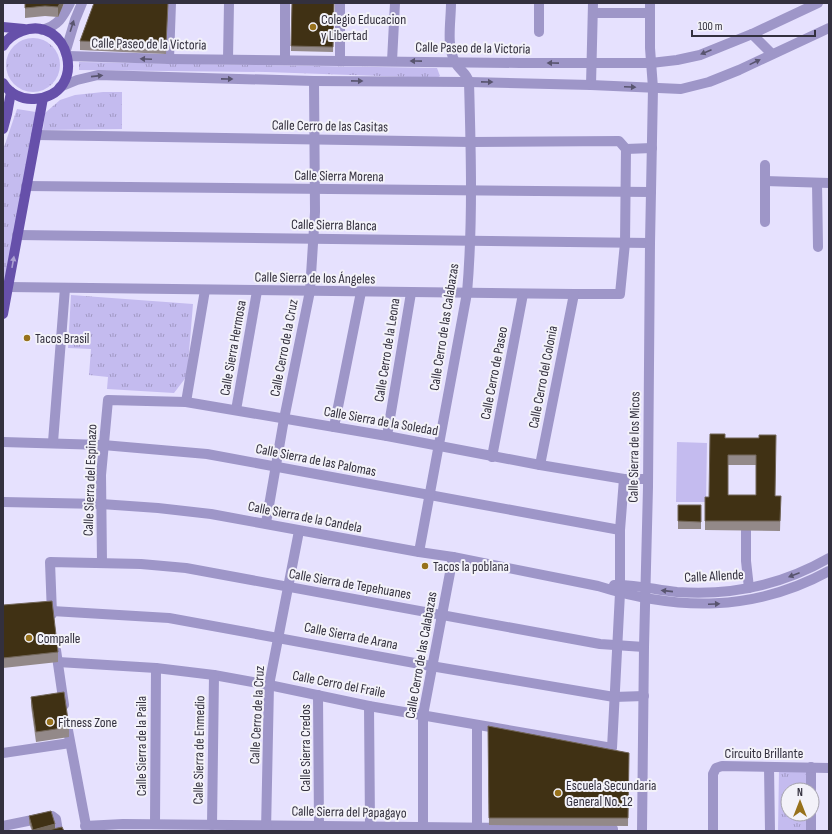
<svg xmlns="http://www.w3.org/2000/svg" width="832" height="834" font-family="'Sofia Sans Condensed',sans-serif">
  <defs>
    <pattern id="grass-tufts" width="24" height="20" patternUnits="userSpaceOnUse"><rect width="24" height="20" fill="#c4bbef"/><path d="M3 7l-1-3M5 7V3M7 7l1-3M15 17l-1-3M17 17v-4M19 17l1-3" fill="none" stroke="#a098c3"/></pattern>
  </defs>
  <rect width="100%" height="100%" fill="#e6e1fe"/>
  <g fill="url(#grass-tufts)">
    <circle cx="33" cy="65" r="27"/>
    <path d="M79 62 437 68 440 76 437 78 266 72 79 70Z"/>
    <path d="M103 92H122V129L43 130 45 113 60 100 75 95Z"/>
    <path d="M17 109 36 112 3 292V150Z"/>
    <path d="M71 295 193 304 187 376 174 393 107 389 108 377 89 375 91 349 68 348Z"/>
    <path d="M779 770H807V790H788V814H807V831H778Z"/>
  </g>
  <path fill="#c4bbef" d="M677 442 707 443 706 502H676Z"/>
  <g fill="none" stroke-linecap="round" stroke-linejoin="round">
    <g stroke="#9e96c8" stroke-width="10">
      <path d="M593 13H650"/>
      <path d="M42 30C58 26 63 17 70 3"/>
      <path d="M539 32V3"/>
      <path d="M752 34 772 54"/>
      <path d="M66 50 75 20 82 3"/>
      <path d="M68 56 169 59 520 63H651L677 60 700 55 752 34 818 3"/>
      <path d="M169 59 171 3"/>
      <path d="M228 59 229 3"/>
      <path d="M285 60V3"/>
      <path d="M340 60V3"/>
      <path d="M392 61 395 3"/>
      <path d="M591 85 593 3"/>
      <path d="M60 87 77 80 98 75 314 81 469 82 591 85 681 89 709 82 739 70 829 28"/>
      <path d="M626 149 652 148"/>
      <path d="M765 181 829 183"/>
      <path d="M817 183 818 247"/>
      <path d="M26 186 651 192"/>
      <path d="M765 222V165"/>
      <path d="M17 235 650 243"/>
      <path d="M8 287 574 294H620L625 243 626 149 619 141 471 142 36 135"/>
      <path d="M186 402 205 290"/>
      <path d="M236 410 257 291"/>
      <path d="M334 427 361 292"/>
      <path d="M387 436 411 293"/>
      <path d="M3 442 103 445 207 454 620 530"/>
      <path d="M53 442 65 288"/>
      <path d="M492 457 523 294"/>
      <path d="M540 465 574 294"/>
      <path d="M3 502 101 504 158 508 211 514 419 552 453 557 598 586C678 611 754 612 829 571"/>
      <path d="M266 523 284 419 310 291 315 212 314 81"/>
      <path d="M746 531V561L749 588"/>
      <path d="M419 552 467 293C473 223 471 152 469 82 467 73 459 70 455 62 446 45 451 22 451 3"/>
      <path d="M102 562 101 475 108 400 186 402 387 436 540 465 624 479H648"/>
      <path d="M614 585C635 584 656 590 677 592 732 596 782 585 829 558"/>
      <path d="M52 611 169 618 431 666 614 697 644 696"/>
      <path d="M52 614 50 562 141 564 186 568 600 644 644 647"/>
      <path d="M56 650 64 705"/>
      <path d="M58 662 156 668 214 675 269 685 369 706 612 748 620 593V530L624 479"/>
      <path d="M318 695 319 826"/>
      <path d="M369 706 370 826"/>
      <path d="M67 725 87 831"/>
      <path d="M3 753 70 743"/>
      <path d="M769 767 770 831"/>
      <path d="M811 790V767"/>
      <path d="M155 824 156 668"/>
      <path d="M212 825 214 675"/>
      <path d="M3 826 52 816 56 819 58 831"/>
      <path d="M85 826 123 824 613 829V831"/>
      <path d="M477 827V725"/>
      <path d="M266 831 269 685 299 531"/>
      <path d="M423 831V715L453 557"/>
      <path d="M642 831 644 647 648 487 650 243 653 88 650 48V3"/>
      <path d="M713 831V774L716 768 722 766 829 768"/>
      <path d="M811 831V814"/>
    </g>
    <g stroke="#6650aa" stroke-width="10">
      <path d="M3 27 24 29"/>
      <path d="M3 46C7 39 14 34 22 31 69 13 91 95 34 99 22 100 9 93 3 83"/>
      <path d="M3 129 7 114 11 92"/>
      <path d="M3 314 43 98"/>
    </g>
  </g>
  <g fill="#938989" fill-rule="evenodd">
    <path d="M64 3 58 17 45 16 25 18V8Z"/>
    <path d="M94 3H168L166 54 80 50V41Z"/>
    <path d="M292 3H334L333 52 291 51Z"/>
    <path d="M725 438H759L775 496H781L780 531 705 530V497H709ZM728 465H756V495H728Z"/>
    <rect x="678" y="505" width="23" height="24"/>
    <path d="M3 605 58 652V662L3 668Z"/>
    <path d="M31 697 69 727V737L36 742 31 706Z"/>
    <path d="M488 726 629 753 628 826 489 825Z"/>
    <path d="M29 816 55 828 64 831H32L29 823Z"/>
  </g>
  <g fill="#72665a">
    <path d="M60 3H64L58 17V7Z"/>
    <path d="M55 824V831H33V830Z"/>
  </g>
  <g fill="#403114" stroke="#72665a" fill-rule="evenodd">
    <path d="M25 3H60L58 7 45 6 25 8Z"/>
    <path d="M94 3H168L166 44 80 41Z"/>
    <path d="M292 3H334L333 47 291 46Z"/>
    <path d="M710 434H725V438H759V435H776L775 496H781L780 521H705V497H709ZM728 455H756V495H728Z"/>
    <path d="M678 505H701V522L678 521Z"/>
    <path d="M52 601 58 652 3 658V605Z"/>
    <path d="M64 692 69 727 36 732 31 697Z"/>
    <path d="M488 726 629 753 628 818H489Z"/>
    <path d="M51 811 55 824 33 830 29 816Z"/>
    <path d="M62 827 64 831H44Z"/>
  </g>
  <defs><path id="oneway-solid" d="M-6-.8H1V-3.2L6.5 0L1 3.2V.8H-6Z"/></defs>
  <g fill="#58546e">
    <use href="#oneway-solid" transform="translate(72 26) rotate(-72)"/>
    <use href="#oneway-solid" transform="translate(706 52) rotate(157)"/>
    <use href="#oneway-solid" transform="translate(146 59) rotate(-178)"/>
    <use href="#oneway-solid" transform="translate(416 61) rotate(-179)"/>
    <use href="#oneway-solid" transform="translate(755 62) rotate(-26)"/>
    <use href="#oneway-solid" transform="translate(553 63) rotate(-179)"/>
    <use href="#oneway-solid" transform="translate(97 76) rotate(-6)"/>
    <use href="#oneway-solid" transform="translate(227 79) rotate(1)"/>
    <use href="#oneway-solid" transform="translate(357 81) rotate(1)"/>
    <use href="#oneway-solid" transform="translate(487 82) rotate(1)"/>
    <use href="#oneway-solid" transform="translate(630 87) rotate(2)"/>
    <use href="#oneway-solid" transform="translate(794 575) rotate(159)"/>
    <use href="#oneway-solid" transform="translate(667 591) rotate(-174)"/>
    <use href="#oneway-solid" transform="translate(714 604) rotate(-2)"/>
  </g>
  <use fill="#aca1d2" href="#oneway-solid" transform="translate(13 262) rotate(-80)"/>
  <g fill="#97711b" stroke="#f3f2f9" stroke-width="1.5">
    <circle cx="313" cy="27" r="4"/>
    <circle cx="27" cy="338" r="4"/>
    <circle cx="425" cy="566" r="4"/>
    <circle cx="29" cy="638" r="4"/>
    <circle cx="50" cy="722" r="4"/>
    <circle cx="558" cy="793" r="4"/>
  </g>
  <g text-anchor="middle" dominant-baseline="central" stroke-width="4" stroke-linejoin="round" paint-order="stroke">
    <g font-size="14" fill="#33303e" stroke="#f3f2f9" text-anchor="start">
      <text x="321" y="19">Colegio Educacion<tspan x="321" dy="16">y Libertad</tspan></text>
      <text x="35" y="338">Tacos Brasil</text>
      <text x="433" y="566">Tacos la poblana</text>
      <text x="37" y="638">Compalle</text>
      <text x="58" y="722">Fitness Zone</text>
      <text x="566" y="785">Escuela Secundaria<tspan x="566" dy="16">General No. 12</tspan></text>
    </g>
    <g font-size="14" fill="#33303e" stroke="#f3f2f9">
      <text transform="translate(149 44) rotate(1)">Calle Paseo de la Victoria</text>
      <text transform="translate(473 48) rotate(1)">Calle Paseo de la Victoria</text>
      <text transform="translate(330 126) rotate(1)">Calle Cerro de las Casitas</text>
      <text transform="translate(339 176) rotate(1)">Calle Sierra Morena</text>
      <text transform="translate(334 225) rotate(1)">Calle Sierra Blanca</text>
      <text transform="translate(315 278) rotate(1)">Calle Sierra de los Ángeles</text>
      <text transform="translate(444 327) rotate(-81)">Calle Cerro de las Calabazas</text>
      <text transform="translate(233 348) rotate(-80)">Calle Sierra Hermosa</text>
      <text transform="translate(284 348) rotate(-79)">Calle Cerro de la Cruz</text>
      <text transform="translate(387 350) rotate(-81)">Calle Cerro de la Leona</text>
      <text transform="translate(494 373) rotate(-79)">Calle Cerro de Paseo</text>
      <text transform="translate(543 377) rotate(-79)">Calle Cerro del Colonia</text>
      <text transform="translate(381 421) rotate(10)">Calle Sierra de la Soledad</text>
      <text transform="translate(634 447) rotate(-89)">Calle Sierra de los Micos</text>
      <text transform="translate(316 460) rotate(11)">Calle Sierra de las Palomas</text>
      <text transform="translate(90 480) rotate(-88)">Calle Sierra del Espinazo</text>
      <text transform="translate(305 517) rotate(11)">Calle Sierra de la Candela</text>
      <text transform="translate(714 576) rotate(-3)">Calle Allende</text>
      <text transform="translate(350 584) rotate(10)">Calle Sierra de Tepehuanes</text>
      <text transform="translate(351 636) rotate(11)">Calle Sierra de Arana</text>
      <text transform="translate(421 655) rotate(-80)">Calle Cerro de las Calabazas</text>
      <text transform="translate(339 684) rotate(11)">Calle Cerro del Fraile</text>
      <text transform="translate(257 715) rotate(-87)">Calle Cerro de la Cruz</text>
      <text transform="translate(141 746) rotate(-90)">Calle Sierra de la Paila</text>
      <text transform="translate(305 748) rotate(-90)">Calle Sierra Credos</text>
      <text transform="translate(199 750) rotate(-89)">Calle Sierra de Enmedio</text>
      <text x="764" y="753">Circuito Brillante</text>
      <text transform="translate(349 812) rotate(1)">Calle Sierra del Papagayo</text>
    </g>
  </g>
  <rect width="832" height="834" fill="none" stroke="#33303e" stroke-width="8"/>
  <g transform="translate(800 802)"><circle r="19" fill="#f3f2f9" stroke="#a6a4ae"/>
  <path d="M0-3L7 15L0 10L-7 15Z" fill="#97711b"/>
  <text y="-6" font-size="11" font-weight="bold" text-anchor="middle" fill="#33303e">N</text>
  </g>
  <path d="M692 30v6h123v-6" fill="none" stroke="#33303e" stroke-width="2"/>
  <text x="698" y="30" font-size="12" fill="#33303e" stroke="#f3f2f9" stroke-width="3" paint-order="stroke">100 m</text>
</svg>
